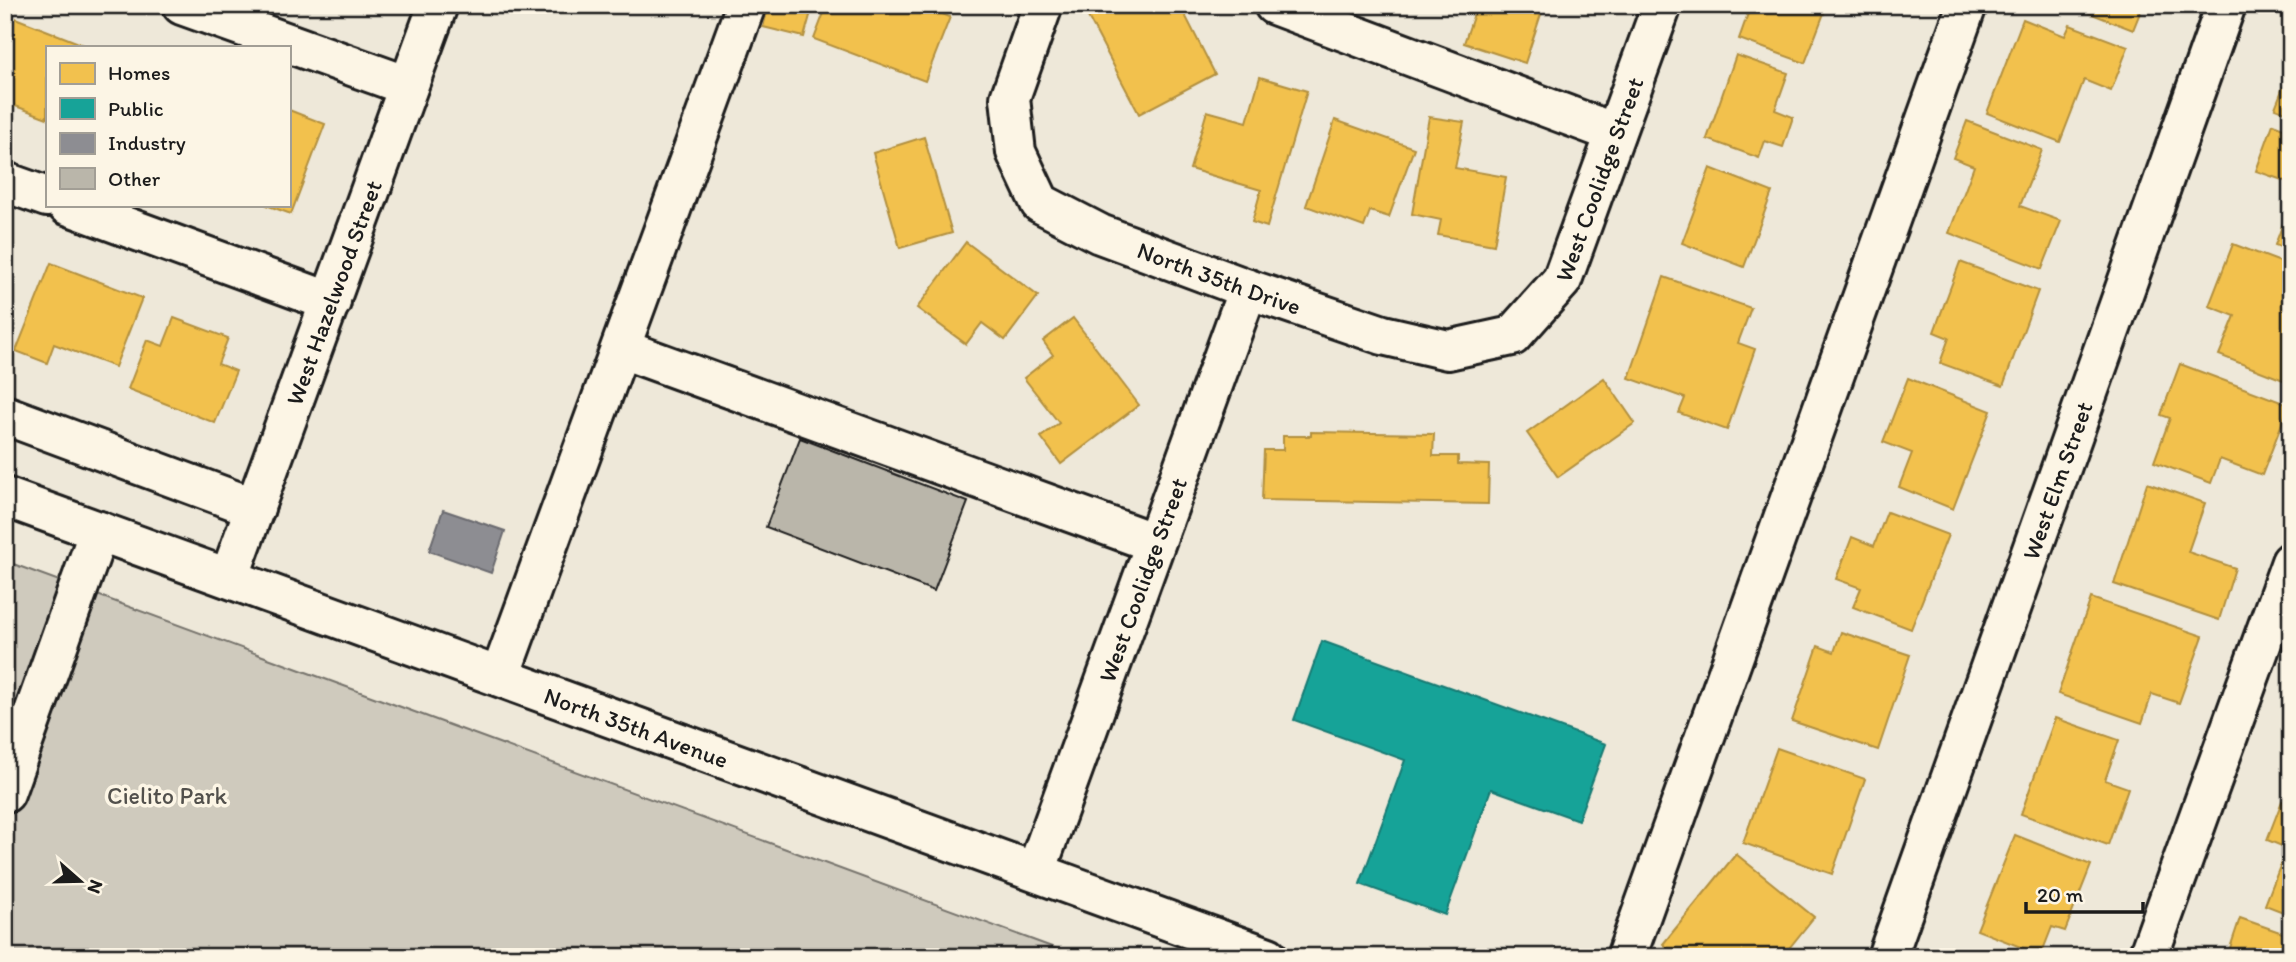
<svg xmlns="http://www.w3.org/2000/svg" width="2296" height="962" font-family="Itim,sans-serif">
  <rect width="100%" height="100%" fill="#eee8d9"/>
  <filter id="ink" filterUnits="userSpaceOnUse"><feTurbulence type="fractalNoise" baseFrequency=".0143" numOctaves="2"/><feDisplacementMap in="SourceGraphic" scale="14" xChannelSelector="R" yChannelSelector="G"/><feConvolveMatrix kernelMatrix="1 2 1 2 8 2 1 2 1" color-interpolation-filters="sRGB"/></filter>
  <g filter="url(#ink)">
    <path fill="#cfcabd" stroke="#76736c" stroke-width="2" d="M5 561 1079 957H5Z"/>
    <g fill="#f2c14e" stroke="#b2903f" stroke-width="2">
      <path d="M769 5H813L804 37 763 27Z"/>
      <path d="M827 5H920L950 17 925 81 814 39Z"/>
      <path d="M1095 5H1146L1147 7 1180 5 1215 74 1139 114 1085 11Z"/>
      <path d="M1477 5H1544L1525 63 1464 43Z"/>
      <path d="M1751 5H1813L1811 8 1824 13 1805 63 1739 39Z"/>
      <path d="M2075 5H2143L2133 30 2074 7Z"/>
      <path d="M5 14 89 47H47V118L5 102Z"/>
      <path d="M2023 19 2065 36 2070 25 2128 47 2111 91 2084 80 2060 142 1987 113Z"/>
      <path d="M1736 55 1788 73 1775 110 1793 117 1783 147 1765 141 1759 158 1707 139Z"/>
      <path d="M2291 67V114L2275 108Z"/>
      <path d="M1260 77 1307 91 1267 227 1252 222 1261 190 1190 169 1207 111 1247 122Z"/>
      <path d="M289 110 325 124 291 214 266 205H289Z"/>
      <path d="M1429 117 1464 122 1455 168 1506 177 1494 245 1438 235 1441 220 1412 214Z"/>
      <path d="M1335 120 1414 148 1389 217 1370 211 1364 227 1306 206Z"/>
      <path d="M1967 121 2042 150 2020 206 2061 221 2042 269 1949 233 1974 166 1953 158Z"/>
      <path d="M2273 124 2291 131V183L2256 171Z"/>
      <path d="M924 137 952 233 900 248 873 153Z"/>
      <path d="M1710 168 1772 192 1744 267 1682 243Z"/>
      <path d="M2291 202V251L2275 245Z"/>
      <path d="M966 242 1038 296 1005 340 982 323 966 344 917 308Z"/>
      <path d="M2233 244 2291 266V383L2219 355 2235 316 2209 306Z"/>
      <path d="M1960 262 2038 291 2003 386 1940 363 1949 338 1934 332Z"/>
      <path d="M51 263 142 298 115 367 54 344 47 363 16 351Z"/>
      <path d="M1664 277 1751 308 1738 343 1755 349 1727 430 1679 413 1685 398 1629 378Z"/>
      <path d="M174 318 228 338 218 364 236 371 215 423 128 389 147 340 163 346Z"/>
      <path d="M1073 318 1139 405 1061 464 1041 437 1059 423 1024 378 1053 355 1043 341Z"/>
      <path d="M2180 364 2289 405 2262 475 2220 459 2211 483 2154 462 2170 418 2161 415Z"/>
      <path d="M1604 378 1635 423 1558 477 1527 433Z"/>
      <path d="M1908 378 1991 411 1953 509 1899 487 1912 453 1883 442Z"/>
      <path d="M1311 432 1434 434 1433 456H1458V464L1489 465 1488 504 1262 500 1264 450H1283V436H1311Z"/>
      <path d="M2147 483 2205 503 2188 552 2235 568 2219 620 2114 584Z"/>
      <path d="M1887 512 1948 535 1911 629 1853 607 1861 588 1836 579 1852 537 1874 546Z"/>
      <path d="M2091 598 2203 636 2179 703 2152 694 2142 723 2058 694Z"/>
      <path d="M1841 632 1910 655 1878 750 1792 721 1818 646 1834 652Z"/>
      <path d="M2055 718 2119 740 2105 780 2128 788 2108 845 2021 814Z"/>
      <path d="M1777 748 1865 779 1832 874 1743 843Z"/>
      <path d="M2282 801 2291 805V915L2265 905 2287 848 2267 840Z"/>
      <path d="M2015 835 2091 865 2065 931 2052 927 2041 955 1977 930Z"/>
      <path d="M1736 854 1814 917 1782 957H1678L1663 944Z"/>
      <path d="M2240 918 2291 936V957H2227Z"/>
    </g>
    <path fill="#17a398" stroke="#187a73" stroke-width="2" d="M1322 641 1606 744 1578 820 1491 789 1445 915 1360 884 1405 760 1294 720Z"/>
    <path fill="#8d8d92" stroke="#6b6b6f" stroke-width="2" d="M443 510 505 531 491 573 429 551Z"/>
    <path fill="#bab6aa" stroke="#1c1c1c" stroke-width="2" d="M800 438 968 502 934 591 766 527Z"/>
    <g fill="none" stroke-linecap="round" stroke-linejoin="round">
      <defs>
        <g id="minor">
          <path d="M182 5 408 86"/>
          <path id="s1" d="M1043 5 1010 98 1016 152 1040 203 1100 234 1248 289 1383 335 1448 350 1512 336 1562 280 1662 5"/>
          <path d="M1274 5 1615 133"/>
          <path d="M5 182 47 197"/>
          <path d="M67 205 331 302"/>
          <path d="M622 349 1155 543"/>
          <path d="M5 415 255 508"/>
          <path id="s2" d="M229 578 438 5"/>
          <path d="M500 676 746 5"/>
          <path d="M5 793 99 531"/>
          <path id="s3" d="M1036 871 1248 289"/>
          <path d="M1626 957 1967 5"/>
          <path id="s4" d="M1887 957 2226 5"/>
          <path d="M2148 957 2291 562"/>
        </g>
        <g id="major">
          <path id="s5" d="M5 497 1268 957"/>
        </g>
      </defs>
      <use href="#minor" stroke="#1c1c1c" stroke-width="44"/>
      <use href="#major" stroke="#1c1c1c" stroke-width="44"/>
      <use href="#minor" stroke="#fcf5e5" stroke-width="38"/>
      <use href="#major" stroke="#fcf5e5" stroke-width="38"/>
    </g>
  </g>
  <g text-anchor="middle" dominant-baseline="central" stroke-width="7" stroke-linejoin="round" paint-order="stroke">
    <g font-size="24" fill="#1c1c1c" stroke="#fcf5e5">
      <text stroke="none"><textPath href="#s1" startOffset="892">West Coolidge Street</textPath></text>
      <text stroke="none"><textPath href="#s1" startOffset="404">North 35th Drive</textPath></text>
      <text stroke="none"><textPath href="#s2" startOffset="304">West Hazelwood Street</textPath></text>
      <text stroke="none"><textPath href="#s4" startOffset="506">West Elm Street</textPath></text>
      <text stroke="none"><textPath href="#s3" startOffset="310">West Coolidge Street</textPath></text>
      <text stroke="none"><textPath href="#s5" startOffset="672">North 35th Avenue</textPath></text>
    </g>
    <g font-size="24" fill="#52504c" stroke="#fcf5e5">
      <text x="167" y="795">Cielito Park</text>
    </g>
  </g>
  <rect width="2296" height="962" fill="none" stroke="#fcf5e5" stroke-width="28"/>
  <rect x="14" y="14" width="2268" height="934" fill="none" stroke="#1c1c1c" stroke-width="2.5" filter="url(#ink)"/>
  <rect x="46" y="46" width="245" height="161" fill="#fcf5e5" stroke="#a29e95" stroke-width="2"/>
  <rect x="60" y="63" width="35" height="21" fill="#f2c14e" stroke="#a29e95" stroke-width="2"/>
  <text x="108" y="80" font-size="21" fill="#1c1c1c">Homes</text>
  <rect x="60" y="98" width="35" height="21" fill="#17a398" stroke="#a29e95" stroke-width="2"/>
  <text x="108" y="116" font-size="21" fill="#1c1c1c">Public</text>
  <rect x="60" y="133" width="35" height="21" fill="#8d8d92" stroke="#a29e95" stroke-width="2"/>
  <text x="108" y="150" font-size="21" fill="#1c1c1c">Industry</text>
  <rect x="60" y="168" width="35" height="21" fill="#bab6aa" stroke="#a29e95" stroke-width="2"/>
  <text x="108" y="186" font-size="21" fill="#1c1c1c">Other</text>
  <g transform="translate(80 881) rotate(110)" stroke="#fcf5e5" stroke-width="5" paint-order="stroke">
  <path d="M0-5L12 26L0 18L-12 26Z" fill="#1c1c1c"/>
  <text y="-10" font-size="19" font-weight="bold" text-anchor="middle" fill="#1c1c1c">N</text>
  </g>
  <path d="M2026 902v10h117v-10" fill="none" stroke="#1c1c1c" stroke-width="3.5"/>
  <text x="2037" y="902" font-size="21" fill="#1c1c1c" stroke="#fcf5e5" stroke-width="5" paint-order="stroke">20 m</text>
</svg>
